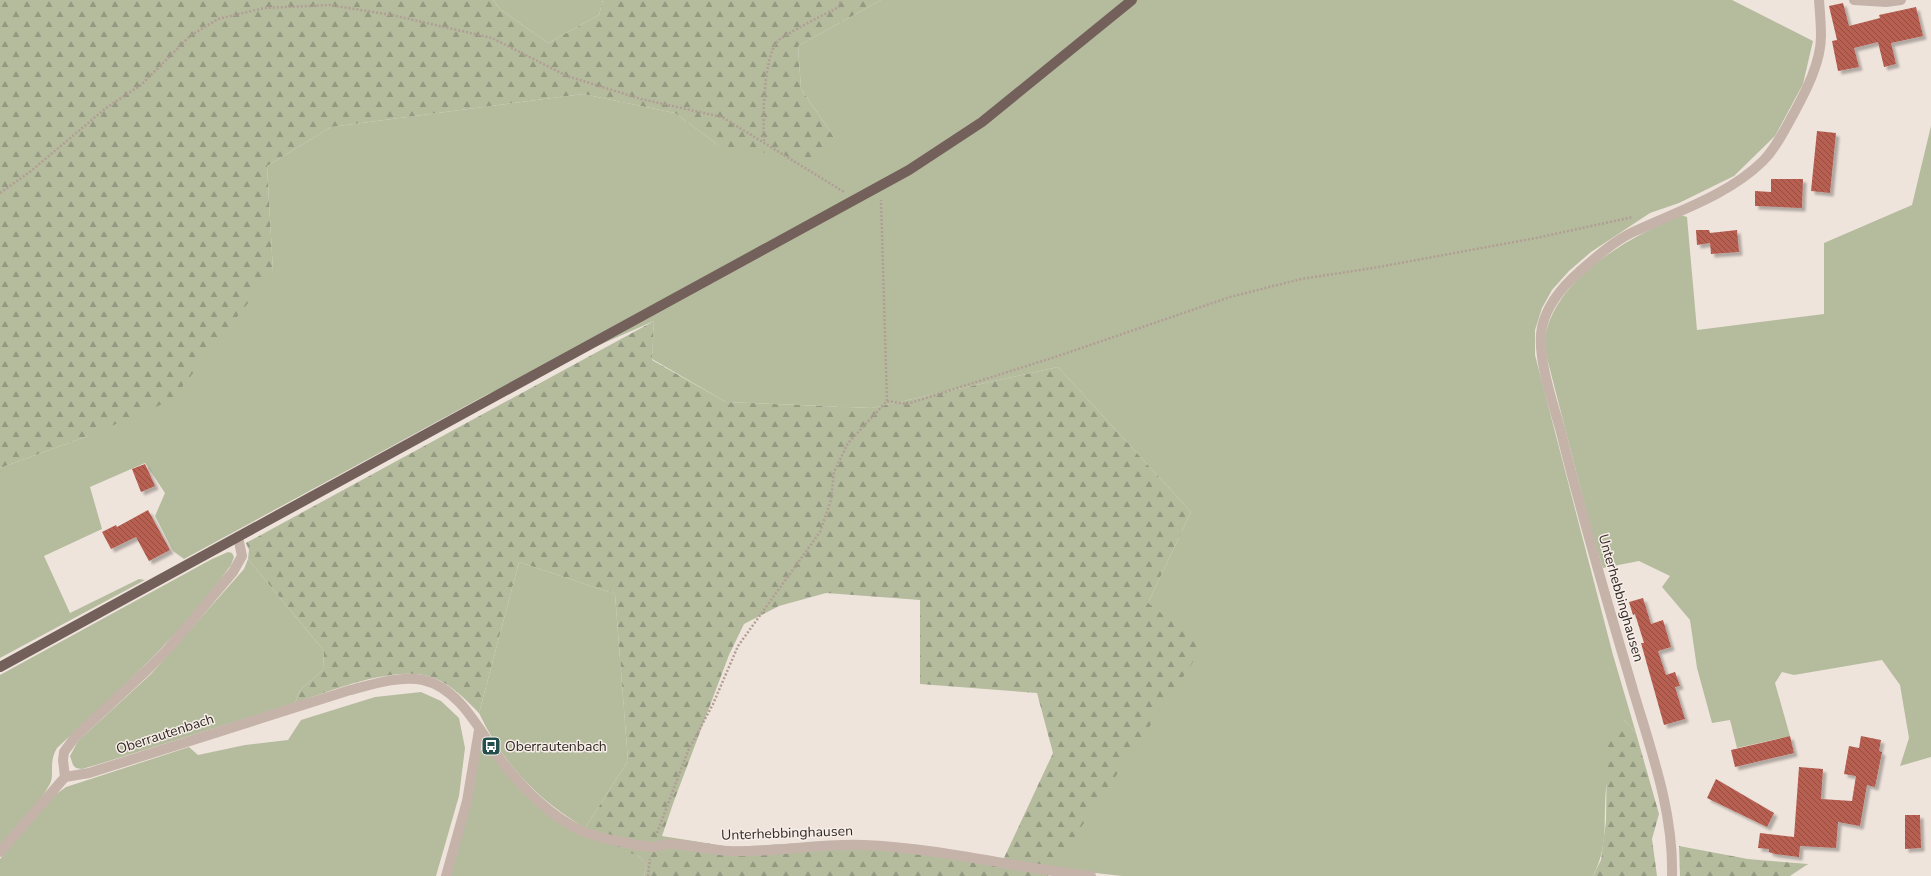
<svg xmlns="http://www.w3.org/2000/svg" width="1931" height="876" font-family="'Nunito Sans',sans-serif">
  <defs>
    <pattern id="forest-firs" width="22" height="20" patternUnits="userSpaceOnUse"><rect width="22" height="20" fill="#b5bc9e"/><path d="M5 1l3.5 6h-7zM16 11l3.5 6h-7z" fill="#949981"/></pattern>
    <pattern id="building-back-hatch" width="6" height="6" patternUnits="userSpaceOnUse"><rect width="6" height="6" fill="#b75e51"/><path d="M-1 5l2 2M0 0l6 6M5-1l2 2" fill="none" stroke="#954e43"/></pattern>
    <filter id="shadow"><feDropShadow dx="3.5" dy="3.5" stdDeviation="1" flood-color="#0004"/></filter>
  </defs>
  <rect width="100%" height="100%" fill="#efe4dc"/>
  <g fill="#b5bc9e">
    <path d="M493 0H603L599 15 548 43 501 10Z"/>
    <path d="M881 0H1732L1813 41 1803 84 1775 136 1734 176 1679 203 1650 213 1591 252 1569 271 1552 290 1542 308 1535 330V355L1613 655 1636 733 1624 720C1619 740 1608 770 1606 789 1603 822 1609 845 1593 876H1122L1051 868 1148 603 1191 512 1058 367 872 408 726 402 652 359 654 321 488 394 184 559 173 551 155 516 165 493 145 463 90 487 102 529 44 556 70 613 139 579 145 580 0 658V468L88 436 273 271 267 166 331 127 583 94 675 113 718 145 834 137 801 89 798 46Z"/>
    <path d="M1931 126V757L1900 766 1909 738 1900 685 1882 660 1794 675 1782 672 1775 683 1790 736 1737 748 1730 720 1712 723 1697 668 1690 620 1662 587 1670 576 1639 561 1603 568 1592 533 1547 358C1546 351 1544 343 1545 337 1556 277 1630 237 1681 215L1687 217 1697 330 1824 314V243L1912 205Z"/>
    <path d="M228 552 232 553 234 557 231 565C182 635 119 690 57 748 48 763 55 774 50 784 37 807 17 827 0 847V675L212 559Z"/>
    <path d="M248 559 324 651 323 670 300 690 295 703 96 765 82 769 76 768 73 765 70 756 78 741 151 674 244 569Z"/>
    <path d="M519 562 615 594 628 761 585 828C538 800 503 764 479 713Z"/>
    <path d="M421 692 441 701 459 718 465 748 459 796 436 876H0V859L41 809 55 795 66 787 189 747 198 755 245 745 288 740 301 720 375 697Z"/>
    <path d="M482 749 489 751 538 806 639 856 646 865 644 876H450L471 802 480 751Z"/>
  </g>
  <g fill="url(#forest-firs)" fill-rule="evenodd">
    <path d="M0 0H493L501 10 548 43 599 15 603 0H881L798 46 801 89 834 137 815 161 718 145 675 113 583 94 331 127 267 166 273 271 172 400 88 436 0 468Z"/>
    <path d="M654 321 652 360 726 402 872 408 1058 367 1191 512 1148 603 1204 646 1048 876H644L646 865 639 856 582 836 585 828 628 761 615 594 519 562 479 713C466 700 452 685 434 678 398 663 330 691 295 703L300 690 323 670 324 651 248 559 249 550 246 543ZM826 593 920 600V684L1037 693 1053 753 1003 860 919 845 858 840 731 847 662 836 674 801 729 655 744 624 779 606Z"/>
    <path d="M1624 720 1636 733 1659 814 1652 839 1657 876H1593L1601 860 1606 821 1607 747Z"/>
    <path d="M1679 846 1748 859 1808 864 1790 876H1680Z"/>
  </g>
  <g fill="url(#building-back-hatch)" filter="url(#shadow)">
    <path d="M1843 3 1849 26 1880 18 1879 15 1916 7 1923 36 1891 43 1896 64 1884 67 1878 42 1854 48 1859 67 1838 71 1832 41 1837 40 1829 6Z"/>
    <path d="M1817 131 1836 133 1830 193 1811 191Z"/>
    <path d="M1771 179H1803L1802 208 1755 206V191L1771 192Z"/>
    <path d="M1696 230H1709L1710 233 1737 230 1739 252 1711 254 1710 243 1697 245Z"/>
    <path d="M145 464 155 486 141 492 132 469Z"/>
    <path d="M148 510 170 550 149 561 136 537 111 549 102 532 116 525 117 527Z"/>
    <path d="M1643 598 1651 624 1663 620 1671 647 1658 651 1666 675 1675 672 1680 686 1675 687 1685 719 1664 725 1641 643H1644L1635 614 1633 615 1629 602Z"/>
    <path d="M1790 736 1794 753 1735 767 1731 750Z"/>
    <path d="M1861 736 1881 740 1879 751 1882 752 1875 787 1867 785 1860 826 1838 822 1836 848 1800 846 1799 857 1775 854 1769 852V849L1758 848 1760 833 1794 837 1799 767 1823 769 1821 799 1852 801 1856 776 1844 774 1849 746 1859 748Z"/>
    <path d="M1716 779 1774 813 1767 827 1707 798Z"/>
    <path d="M1905 815H1920L1921 848 1905 849Z"/>
  </g>
  <g fill="none" stroke-linecap="round" stroke-linejoin="round">
    <g stroke="#b19d94" stroke-width="2.5" stroke-dasharray="2 2" stroke-linecap="butt">
      <path d="M764 141C763 118 763 60 777 42 781 36 829 12 839 7L841 0"/>
      <path d="M0 193 31 171 106 108 141 85 190 36 218 19 264 8 330 5 392 15 492 38 567 76 641 99 722 117 844 192"/>
      <path d="M887 401 907 404 1061 355 1230 297 1301 279 1373 268 1536 238 1633 217"/>
      <path d="M657 833 688 751 713 704 738 646 820 532 831 500 834 472 848 443 887 401 881 200"/>
      <path d="M648 876 650 859"/>
    </g>
    <g stroke="#c5b3a9" stroke-width="10">
      <path d="M1854 0 1886 2 1901 0"/>
      <path d="M65 777 89 773 347 691C370 685 399 675 423 680 460 688 480 732 501 760 522 788 552 818 584 832 596 837 638 846 652 847 657 847 663 844 668 844 688 844 709 850 729 851 774 853 819 843 864 845 940 848 1015 868 1091 876"/>
      <path d="M65 777 63 760 64 752 75 737 147 670 168 649 233 572 242 556 238 537"/>
      <path d="M0 852 65 777"/>
      <path d="M446 876 467 801 479 730"/>
      <path d="M1672 876C1674 807 1647 740 1629 676 1605 595 1581 514 1561 432 1553 403 1536 355 1542 327 1547 305 1563 286 1579 272 1595 258 1614 241 1633 232 1678 211 1727 196 1763 161 1776 148 1785 129 1794 113 1806 91 1821 62 1821 36 1821 24 1820 12 1819 0"/>
    </g>
    <path stroke="#74605b" stroke-width="10" d="M0 667 909 170 982 122 1132 0"/>
  </g>
  <defs>
    <symbol id="bus-square" viewBox="-11 -11 22 22"><rect x="-9" y="-9" width="18" height="18" rx="4" fill="#23504d" stroke="#f7eee8"/><path d="M-5-6H5V4H4V6H2V4H-2V6H-4V4H-5ZM-3.5-4V0h7V-4ZM-3.5 1.2v1.5H-2V1.2ZM2 1.2v1.5H3.5V1.2Z" fill="#fff"/></symbol>
  </defs>
  <g fill-rule="evenodd">
    <use href="#bus-square" x="480" y="735" width="22" height="22"/>
  </g>
  <g text-anchor="middle" dominant-baseline="central" stroke-width="3" stroke-linejoin="round" paint-order="stroke">
    <g font-size="14" fill="#332a28" stroke="#f7eee8">
      <text transform="translate(1621 598) rotate(74)">Unterhebbinghausen</text>
      <text transform="translate(165 734) rotate(-18)">Oberrautenbach</text>
      <text transform="translate(787 833) rotate(-2)">Unterhebbinghausen</text>
    </g>
    <g font-size="14" fill="#332a28" stroke="#f7eee8" text-anchor="start">
      <text x="505" y="746">Oberrautenbach</text>
    </g>
  </g>
</svg>
